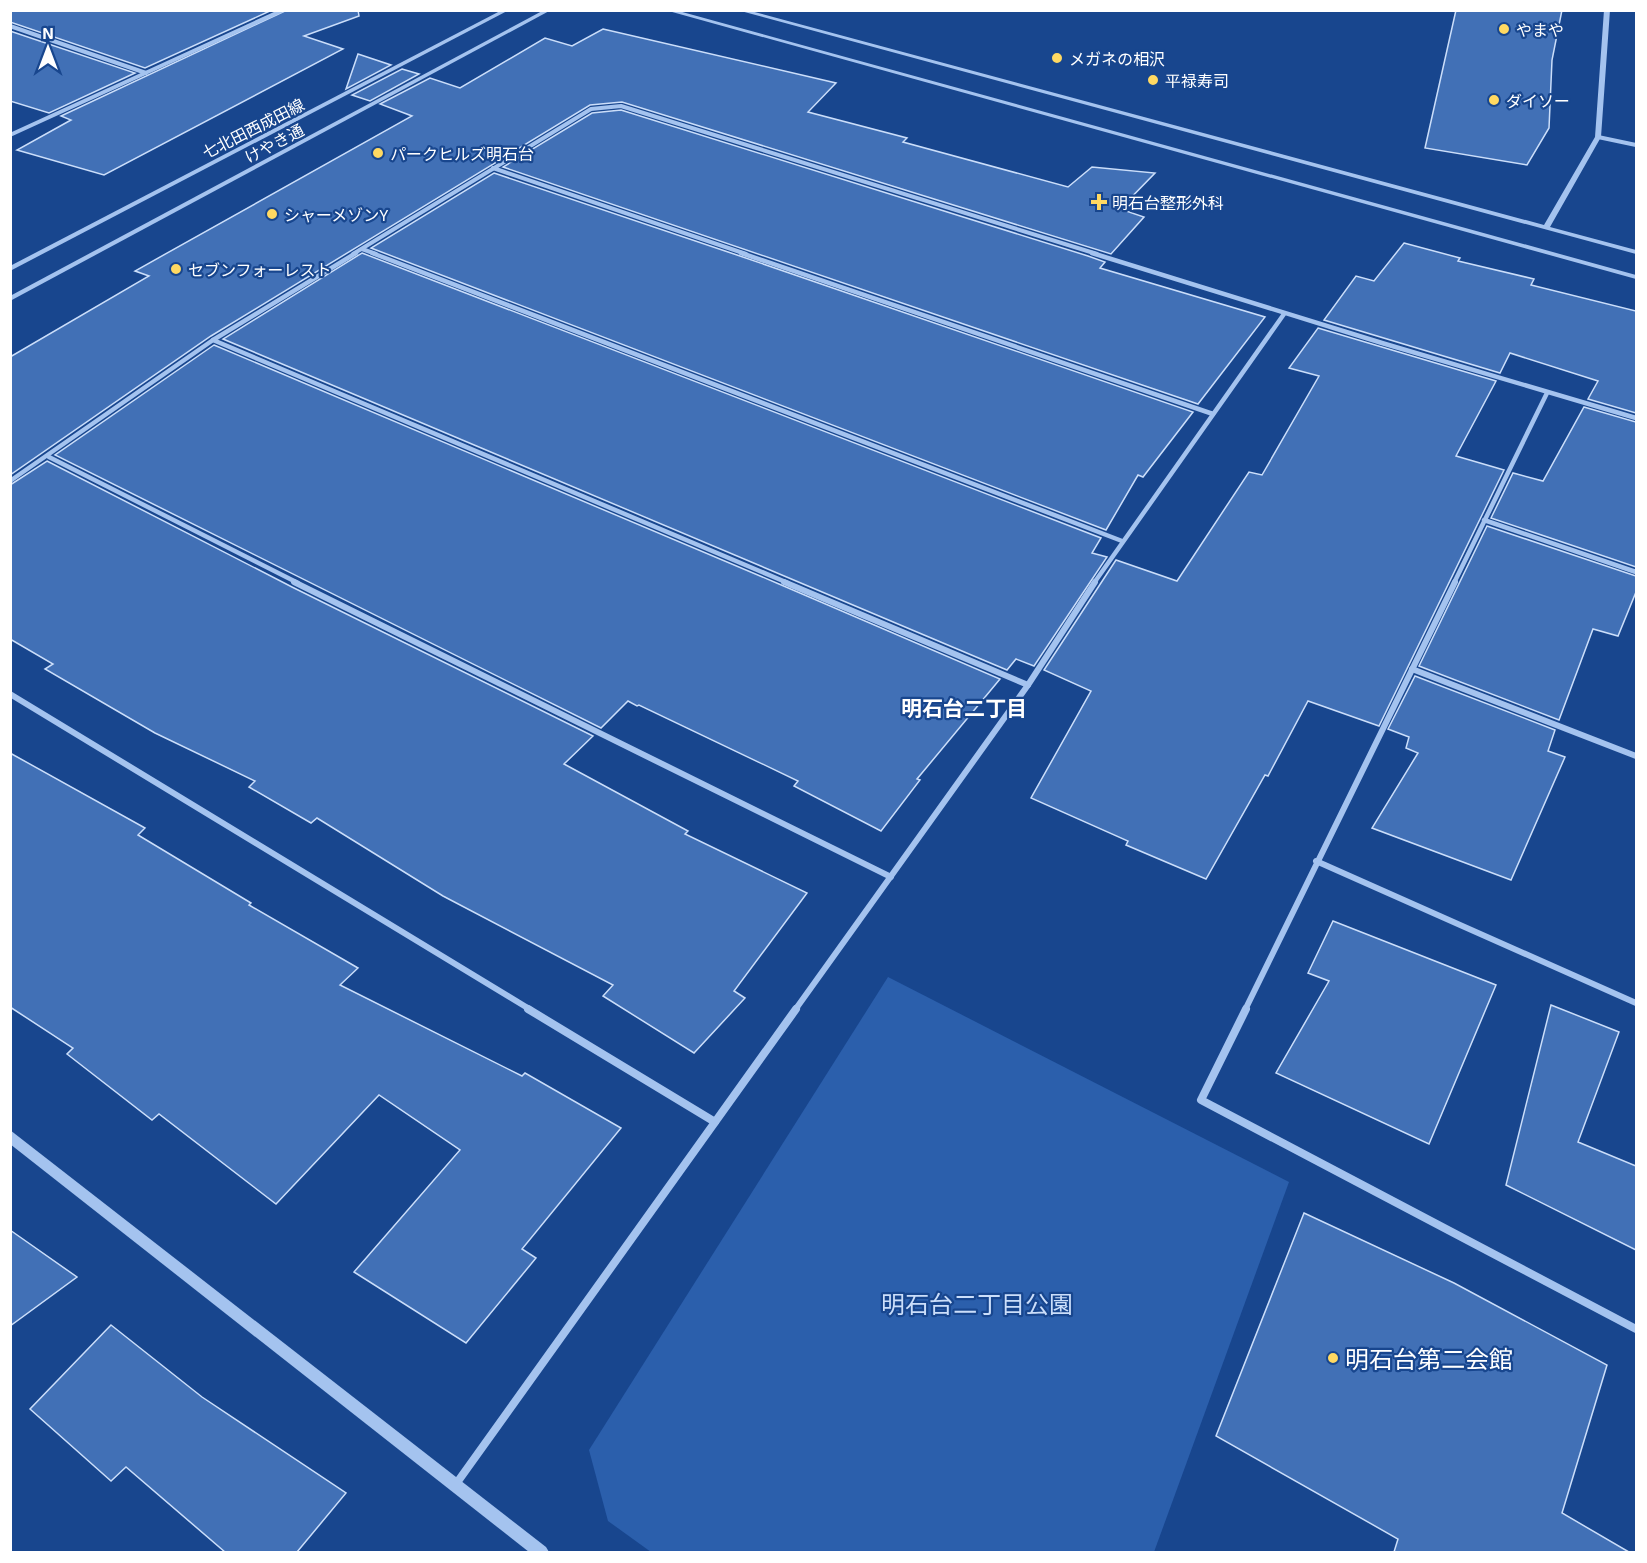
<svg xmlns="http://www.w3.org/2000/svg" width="1647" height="1563" font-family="'Exo 2','Noto Sans JP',sans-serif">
  <rect width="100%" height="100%" fill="#18468e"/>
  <path fill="#2b5fac" d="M888 977 1289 1182 1154 1552H651L608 1521 589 1450Z"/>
  <g fill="#4170b6" stroke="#cbdefa" stroke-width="1.5">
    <path d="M10 10H272L145 68 10 22Z"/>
    <path d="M287 10H358L359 16 304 36 343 49 104 175 17 150 71 120 61 116Z"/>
    <path d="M1456 10H1562L1552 60 1549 128 1527 165 1425 148Z"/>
    <path d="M603 29 836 83 808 112 907 138 903 142 1068 187 1092 167 1155 173 1120 209 1144 217 1111 254 622 102 590 105 211 336 10 475V357L149 276 135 271 412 116 380 104 430 78 460 88 545 38 572 46Z"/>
    <path d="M10 31 135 73 49 113 10 101Z"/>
    <path d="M358 54 391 65 346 89Z"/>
    <path d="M402 69 419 74 370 101 352 95Z"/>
    <path d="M621 110 1088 256 1105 262 1100 268 1265 317 1198 404 503 167 592 113Z"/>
    <path d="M494 173 737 255 1193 412 1143 477 1138 475 1106 530 371 248Z"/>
    <path d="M1404 243 1460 258 1458 261 1534 279 1531 285 1636 311V413L1588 399 1598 381 1510 353 1500 373 1324 320 1356 276 1374 281Z"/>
    <path d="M362 253 1101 538 1092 553 1107 557 1034 666 1016 659 1007 670 223 339Z"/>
    <path d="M1318 328 1496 381 1456 456 1504 470 1379 726 1308 701 1268 776 1265 775 1206 879 1126 845 1128 841 1031 798 1091 691 1044 670 1116 560 1177 581 1249 472 1262 475 1319 376 1289 368Z"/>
    <path d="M214 345 779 584 1000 679 917 779 920 780 881 831 794 786 798 781 639 705 637 706 628 701 601 728 55 455Z"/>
    <path d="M1584 407 1636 422V567L1491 518 1513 473 1543 481Z"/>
    <path d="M47 461 292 587 593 736 564 764 688 831 685 834 807 893 734 991 745 998 694 1053 603 996 613 985 443 896 317 818 311 823 249 787 255 781 155 733 45 669 53 664 10 639V485Z"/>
    <path d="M1487 526 1636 576V592L1618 636 1593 629 1559 720 1419 666Z"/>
    <path d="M1415 676 1555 730 1548 751 1565 757 1511 880 1372 828 1418 753 1406 748 1409 737 1388 729Z"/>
    <path d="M10 753 145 828 138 835 251 903 249 905 358 968 340 985 522 1076 525 1073 621 1128 522 1249 536 1258 466 1343 354 1272 460 1150 379 1095 276 1204 159 1114 152 1120 67 1054 73 1048 10 1007Z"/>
    <path d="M1333 921 1496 985 1429 1144 1276 1073 1329 981 1308 973Z"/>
    <path d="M1551 1005 1619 1032 1578 1142 1636 1166V1250L1506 1185Z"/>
    <path d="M1304 1213 1454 1283 1607 1365 1562 1513 1629 1552H1394L1398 1539 1216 1436Z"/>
    <path d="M10 1230 77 1277 10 1326Z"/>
    <path d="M111 1325 202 1397 346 1493 297 1552H225L126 1467 111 1481 30 1409Z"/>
  </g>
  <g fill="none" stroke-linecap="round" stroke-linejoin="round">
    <g stroke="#a4c3ef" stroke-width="4">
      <path d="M10 26 146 73"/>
      <path d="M10 135 283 10"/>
      <path d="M1598 137 1636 145"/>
      <path d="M493 168 746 254"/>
      <path d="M362 249 376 254"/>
      <path d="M353 254 591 109 621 106 1097 254"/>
    </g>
    <g stroke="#a4c3ef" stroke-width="4.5">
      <path d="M372 253 1122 541"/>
      <path d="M741 253 1213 414"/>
      <path d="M1092 253 1382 343 1636 418"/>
      <path d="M213 340 788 583"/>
      <path d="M49 457 298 583"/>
      <path d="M10 481 213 340 356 253"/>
      <path d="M1484 520 1636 572"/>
      <path d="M1094 583 1284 314"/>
      <path d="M1454 583 1547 393"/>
    </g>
    <g stroke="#a4c3ef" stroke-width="6">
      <path d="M294 582 891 877"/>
      <path d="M784 582 1028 685"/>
      <path d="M1412 669 1636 756"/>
      <path d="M10 694 531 1010"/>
      <path d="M1316 861 1636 1003"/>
      <path d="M795 1010 1028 685 1095 582"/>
      <path d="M1245 1010 1455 582"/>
    </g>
    <g stroke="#a4c3ef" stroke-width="8">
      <path d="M528 1009 715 1122"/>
      <path d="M1246 1009 1201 1100 1636 1329"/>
      <path d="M456 1484 796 1009"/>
    </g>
    <g fill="#a4c3ef" fill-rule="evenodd">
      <path d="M502 10H509L10 271V266Z"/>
      <path d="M544 10H551L10 301V296Z"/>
      <path d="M665 10H675L1636 275V279Z"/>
      <path d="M737 10H747L1544 225 1595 137 1604 10H1610L1601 137 1550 227 1636 250V254Z"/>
      <path d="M10 1130 546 1547 549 1552H529L10 1144Z"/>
    </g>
  </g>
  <g fill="#ffd962" stroke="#18468e" stroke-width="2">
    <circle cx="1504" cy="29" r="6"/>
    <circle cx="1057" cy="58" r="6"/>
    <circle cx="1153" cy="80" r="6"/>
    <circle cx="1494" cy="100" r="6"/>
    <circle cx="378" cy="153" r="6"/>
    <path d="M1096 193h6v6h6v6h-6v6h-6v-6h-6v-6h6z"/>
    <circle cx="272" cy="214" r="6"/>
    <circle cx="176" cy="269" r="6"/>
    <circle cx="1333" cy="1358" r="6"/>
  </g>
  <g text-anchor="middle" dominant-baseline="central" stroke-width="4.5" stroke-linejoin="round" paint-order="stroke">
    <g font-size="16" fill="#fff" stroke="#18468e" text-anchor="start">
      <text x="1516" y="29">やまや</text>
      <text x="1069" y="58">メガネの相沢</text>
      <text x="1165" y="80">平禄寿司</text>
      <text x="1506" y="100">ダイソー</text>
      <text x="390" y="153">パークヒルズ明石台</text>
      <text x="1112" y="202">明石台整形外科</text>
      <text x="284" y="214">シャーメゾンY</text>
      <text x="188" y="269">セブンフォーレスト</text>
    </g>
    <g font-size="16" fill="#fff" stroke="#18468e">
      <text transform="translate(253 128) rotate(-27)">七北田西成田線</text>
      <text transform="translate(274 143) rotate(-28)">けやき通</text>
    </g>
    <g font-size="21" font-weight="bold" fill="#fff" stroke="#18468e">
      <text x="964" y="707">明石台二丁目</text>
    </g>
    <g font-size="24" fill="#cbdefa" stroke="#18468e">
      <text x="977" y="1303">明石台二丁目公園</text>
    </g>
    <g font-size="24" fill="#fff" stroke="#18468e" text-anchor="start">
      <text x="1345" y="1358">明石台第二会館</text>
    </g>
  </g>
  <rect width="1647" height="1563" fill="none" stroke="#ffffff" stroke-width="24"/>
  <g transform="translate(48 48)" stroke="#18468e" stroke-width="4.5" paint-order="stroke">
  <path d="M0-4.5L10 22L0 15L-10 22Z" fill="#ffffff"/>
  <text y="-9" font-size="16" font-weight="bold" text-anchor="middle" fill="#ffffff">N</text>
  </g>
</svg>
